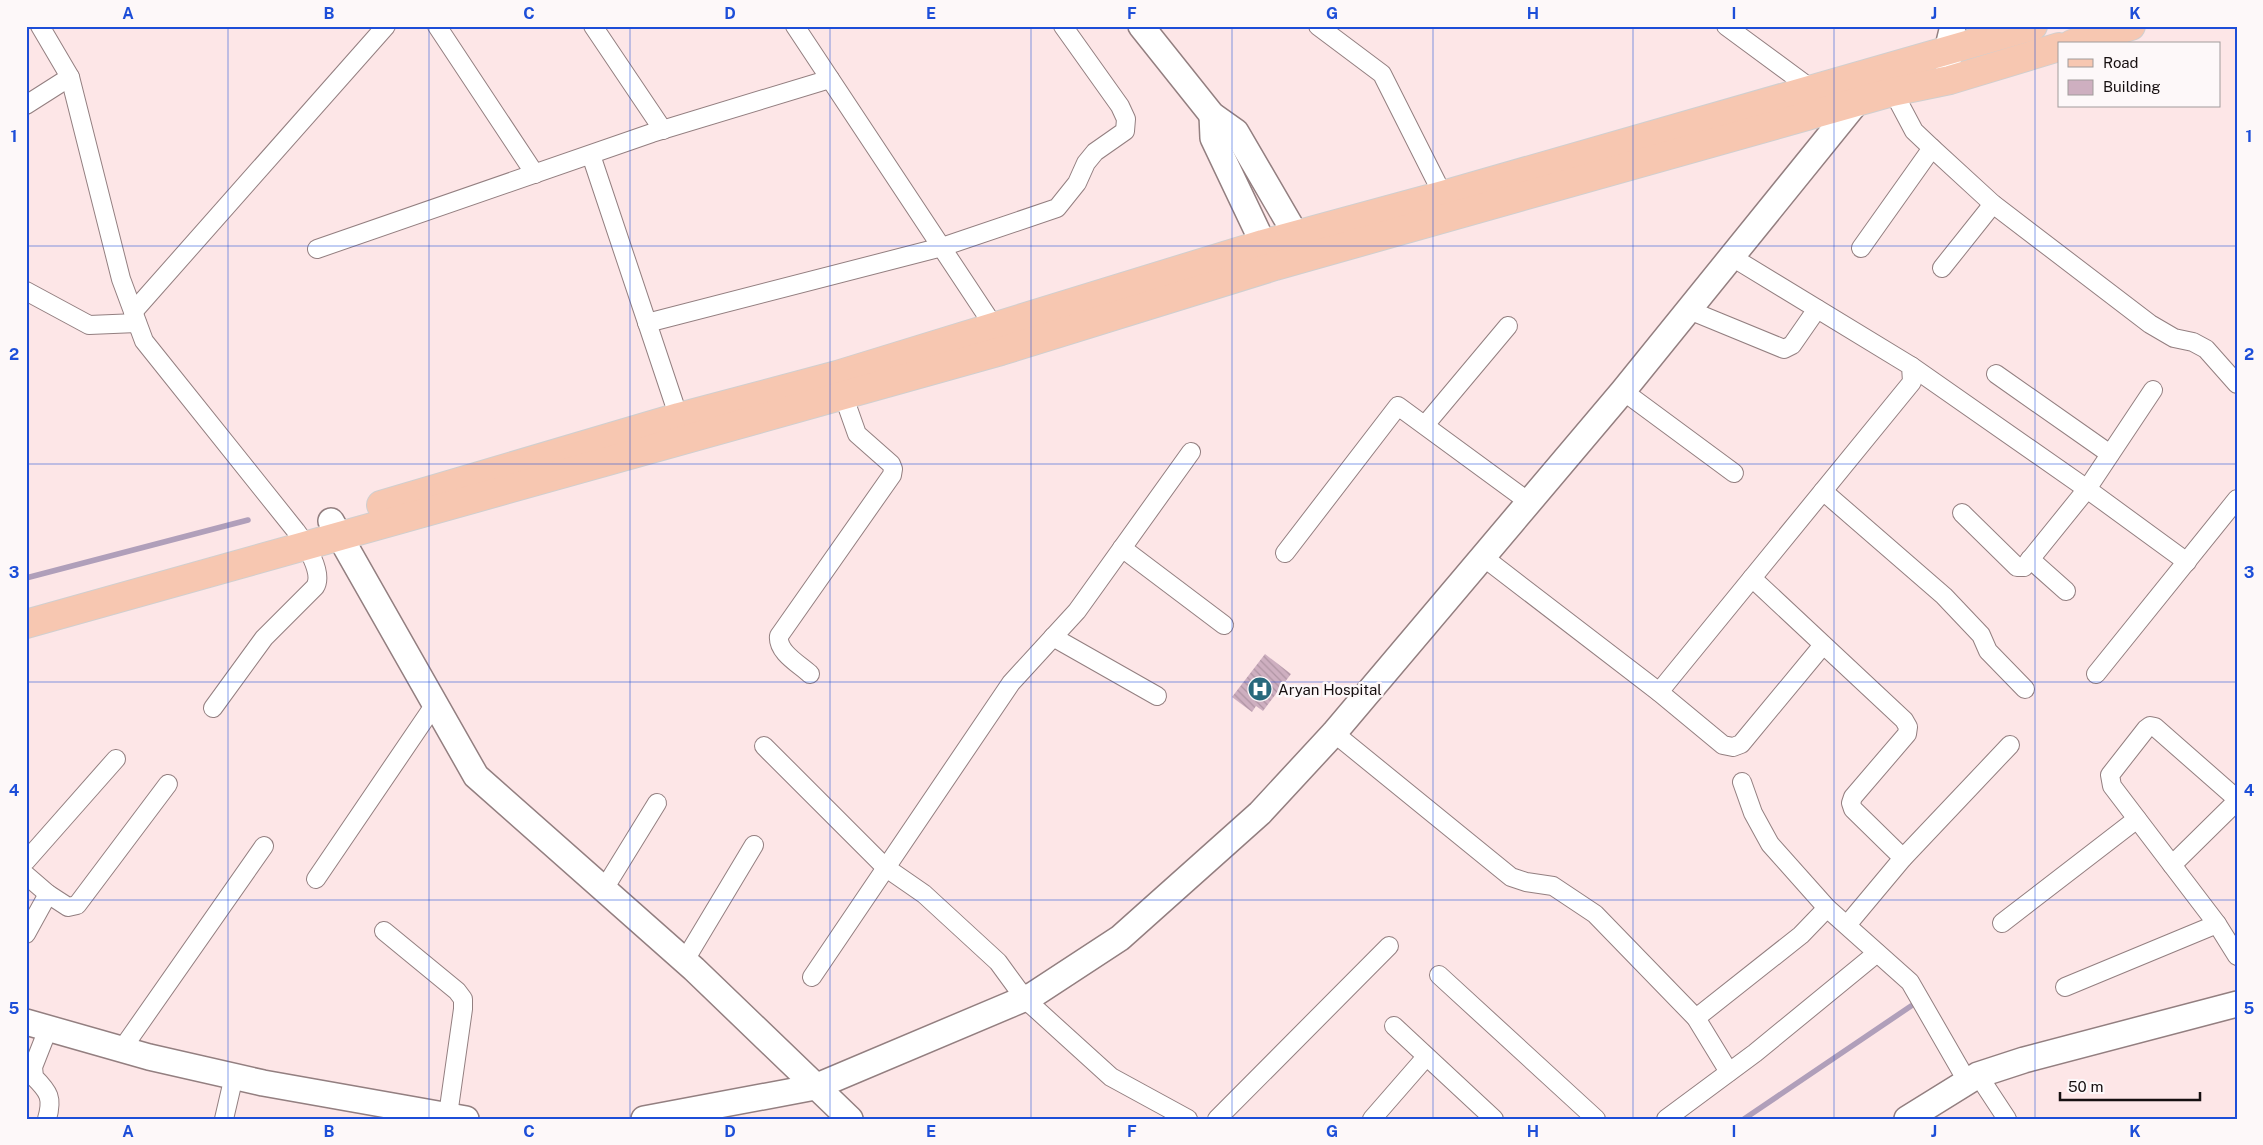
<svg xmlns="http://www.w3.org/2000/svg" width="2263" height="1145" font-family="'Public Sans',sans-serif">
  <defs>
    <pattern id="building-back-hatch" width="6" height="6" patternUnits="userSpaceOnUse" patternTransform="scale(1.25)"><rect width="6" height="6" fill="#ceafc0"/><path d="M-1 5l2 2M0 0l6 6M5-1l2 2" fill="none" stroke="#b095a4"/></pattern>
  </defs>
  <rect width="100%" height="100%" fill="#fde6e7"/>
  <g fill="none" stroke-linecap="round" stroke-linejoin="round">
    <g stroke="#b09fba" stroke-width="5.5">
      <path d="M26 578 248 520"/>
      <path d="M1744 1119 1911 1006"/>
    </g>
  </g>
  <path fill="url(#building-back-hatch)" d="M1265 654 1291 674 1263 711 1256 706 1252 712 1232 697Z"/>
  <g fill="none" stroke-linecap="round" stroke-linejoin="round">
    <defs>
      <g id="street">
        <path d="M40 26 70 77 121 279 144 341 296 531C305 543 324 573 315 587L264 638 213 708"/>
        <path d="M437 26 535 174"/>
        <path d="M593 26 663 130"/>
        <path d="M795 26 999 334"/>
        <path d="M1318 26 1382 74 1447 203"/>
        <path d="M1726 26 1817 93"/>
        <path d="M1889 84 1914 131 1932 148 1993 204 2150 324 2174 338 2193 342 2206 349 2237 384"/>
        <path d="M26 105 70 77"/>
        <path d="M591 155 682 427"/>
        <path d="M1861 248 1932 148"/>
        <path d="M317 249 652 133 830 79"/>
        <path d="M1942 268 1993 204"/>
        <path d="M26 291 89 325 137 323"/>
        <path d="M1689 310 1784 349 1792 345 1817 309"/>
        <path d="M133 312 386 26"/>
        <path d="M647 323 942 247 1057 208 1077 183 1086 163 1095 152 1125 131 1126 119 1120 106 1063 26"/>
        <path d="M1911 366 2087 489 2187 562"/>
        <path d="M1996 374 2110 454"/>
        <path d="M1623 391 1734 473"/>
        <path d="M1425 425 1508 326"/>
        <path d="M1823 491 1944 596 1981 635 1988 651 2025 689"/>
        <path d="M1962 513 2017 567H2024L2087 489 2153 390"/>
        <path d="M1122 548 1224 625"/>
        <path d="M1285 553 1398 406 1529 502"/>
        <path d="M1482 556 1659 692 1723 745 1733 747 1741 744 1823 645"/>
        <path d="M2030 559 2066 591"/>
        <path d="M1752 578 1904 720 1908 727 1907 734 1853 797 1851 803 1853 809 1903 858"/>
        <path d="M1053 637 1157 696"/>
        <path d="M810 674C799 664 777 652 779 636L892 475 893 469 891 464 857 434 840 386"/>
        <path d="M2096 674 2237 499"/>
        <path d="M1659 692 1912 382 1911 366 1732 257"/>
        <path d="M1334 733 1511 877 1526 882 1553 886 1595 914 1696 1018 1729 1072"/>
        <path d="M764 746 885 867 924 894 998 962 1025 999 1111 1077 1188 1119"/>
        <path d="M1742 782 1753 813 1770 844 1827 908 1910 982 1967 1081"/>
        <path d="M2237 799 2155 727 2150 726 2146 729 2110 775 2112 786 2217 924 2237 956"/>
        <path d="M26 861 116 759"/>
        <path d="M2172 865 2237 801"/>
        <path d="M26 875 48 894 68 907 77 905 168 784"/>
        <path d="M316 879 435 704"/>
        <path d="M604 889 657 803"/>
        <path d="M2002 923 2137 819"/>
        <path d="M1847 925 1903 858 2010 745"/>
        <path d="M384 931 457 991 463 999V1009L448 1115"/>
        <path d="M26 934 48 894"/>
        <path d="M685 960 754 845"/>
        <path d="M1439 975 1596 1119"/>
        <path d="M812 977 1011 683 1077 611 1191 452"/>
        <path d="M2065 987 2217 924"/>
        <path d="M1696 1018 1801 935 1827 908"/>
        <path d="M1394 1026 1494 1119"/>
        <path d="M122 1049 264 846"/>
        <path d="M1978 1075 2007 1119"/>
        <path d="M47 1119C53 1098 49 1092 34 1077L33 1067 48 1029"/>
        <path d="M224 1119 234 1076"/>
        <path d="M1217 1119 1389 946"/>
        <path d="M1372 1119 1426 1057"/>
        <path d="M1666 1119 1755 1053 1877 953"/>
      </g>
      <g id="secondary">
        <path d="M1141 26 1212 115 1236 132 1296 235 1303 254"/>
        <path d="M1950 80 1947 51 1953 26"/>
        <path d="M1212 115 1213 138 1272 262"/>
        <path d="M331 521 476 776 694 969 850 1119"/>
        <path d="M26 1022 149 1057 263 1083 466 1119"/>
        <path d="M644 1119 815 1087 1033 995 1120 938 1260 813 1334 733 1623 391 1864 93"/>
        <path d="M1907 1119 1978 1075 2024 1060 2237 1004"/>
      </g>
      <g id="primary">
        <path d="M2072 44 2131 26"/>
        <path d="M381 505 679 417 837 375 1263 244 1443 195 2033 26"/>
        <path d="M26 624 1001 351 1275 266 1892 92 1950 80 2059 47"/>
      </g>
    </defs>
    <use href="#street" stroke="#937f80" stroke-width="20"/>
    <use href="#secondary" stroke="#937f80" stroke-width="28"/>
    <use href="#primary" stroke="#d0cfcf" stroke-width="30"/>
    <use href="#street" stroke="#fff" stroke-width="18"/>
    <use href="#secondary" stroke="#fff" stroke-width="25"/>
    <use href="#primary" stroke="#f7c7b1" stroke-width="28"/>
  </g>
  <path fill="none" stroke="#1d4ed8" stroke-width="1" stroke-opacity="0.55" d="M228 26V1119M429 26V1119M630 26V1119M830 26V1119M1031 26V1119M1232 26V1119M1433 26V1119M1633 26V1119M1834 26V1119M2035 26V1119M26 246H2237M26 464H2237M26 682H2237M26 900H2237"/>
  <defs>
    <symbol id="hospital-disc" viewBox="-11 -11 22 22"><circle r="9.5" fill="#28687c" stroke="#fdf8f9"/><path d="M-5-5h3v3.5h4V-5h3V5h-3V1.5h-4V5h-3Z" fill="#fff"/></symbol>
  </defs>
  <g fill-rule="evenodd">
    <use href="#hospital-disc" x="1246" y="675" width="28" height="28"/>
  </g>
  <g text-anchor="middle" dominant-baseline="central" stroke-width="5" stroke-linejoin="round" paint-order="stroke">
    <g font-size="15" fill="#160f10" stroke="#fdf8f9" text-anchor="start">
      <text x="1278" y="689">Aryan Hospital</text>
    </g>
  </g>
  <rect width="2263" height="1145" fill="none" stroke="#fdf8f9" stroke-width="55"/>
  <rect x="2058" y="42" width="162" height="65" fill="#fdf8f9" stroke="#a19b9c"/>
  <rect x="2068" y="59" width="25" height="8" fill="#f7c7b1" stroke="#a19b9c"/>
  <text x="2103" y="68" font-size="15" fill="#160f10">Road</text>
  <rect x="2068" y="80" width="25" height="15" fill="#ceafc0" stroke="#a19b9c"/>
  <text x="2103" y="92" font-size="15" fill="#160f10">Building</text>
  <path d="M2060 1092v8h140v-8" fill="none" stroke="#160f10" stroke-width="2.5"/>
  <text x="2068" y="1092" font-size="15" fill="#160f10" stroke="#fdf8f9" stroke-width="4" paint-order="stroke">50 m</text>
  <rect x="28" y="28" width="2208" height="1090" fill="none" stroke="#1d4ed8" stroke-width="2"/>
  <g font-size="16" text-anchor="middle" font-weight="bold" fill="#1d4ed8">
    <text x="128" y="19">A</text>
    <text x="329" y="19">B</text>
    <text x="529" y="19">C</text>
    <text x="730" y="19">D</text>
    <text x="931" y="19">E</text>
    <text x="1132" y="19">F</text>
    <text x="1332" y="19">G</text>
    <text x="1533" y="19">H</text>
    <text x="1734" y="19">I</text>
    <text x="1934" y="19">J</text>
    <text x="2135" y="19">K</text>
    <text x="14" y="142">1</text>
    <text x="2249" y="142">1</text>
    <text x="14" y="360">2</text>
    <text x="2249" y="360">2</text>
    <text x="14" y="578">3</text>
    <text x="2249" y="578">3</text>
    <text x="14" y="796">4</text>
    <text x="2249" y="796">4</text>
    <text x="14" y="1014">5</text>
    <text x="2249" y="1014">5</text>
    <text x="128" y="1137">A</text>
    <text x="329" y="1137">B</text>
    <text x="529" y="1137">C</text>
    <text x="730" y="1137">D</text>
    <text x="931" y="1137">E</text>
    <text x="1132" y="1137">F</text>
    <text x="1332" y="1137">G</text>
    <text x="1533" y="1137">H</text>
    <text x="1734" y="1137">I</text>
    <text x="1934" y="1137">J</text>
    <text x="2135" y="1137">K</text>
  </g>
</svg>
